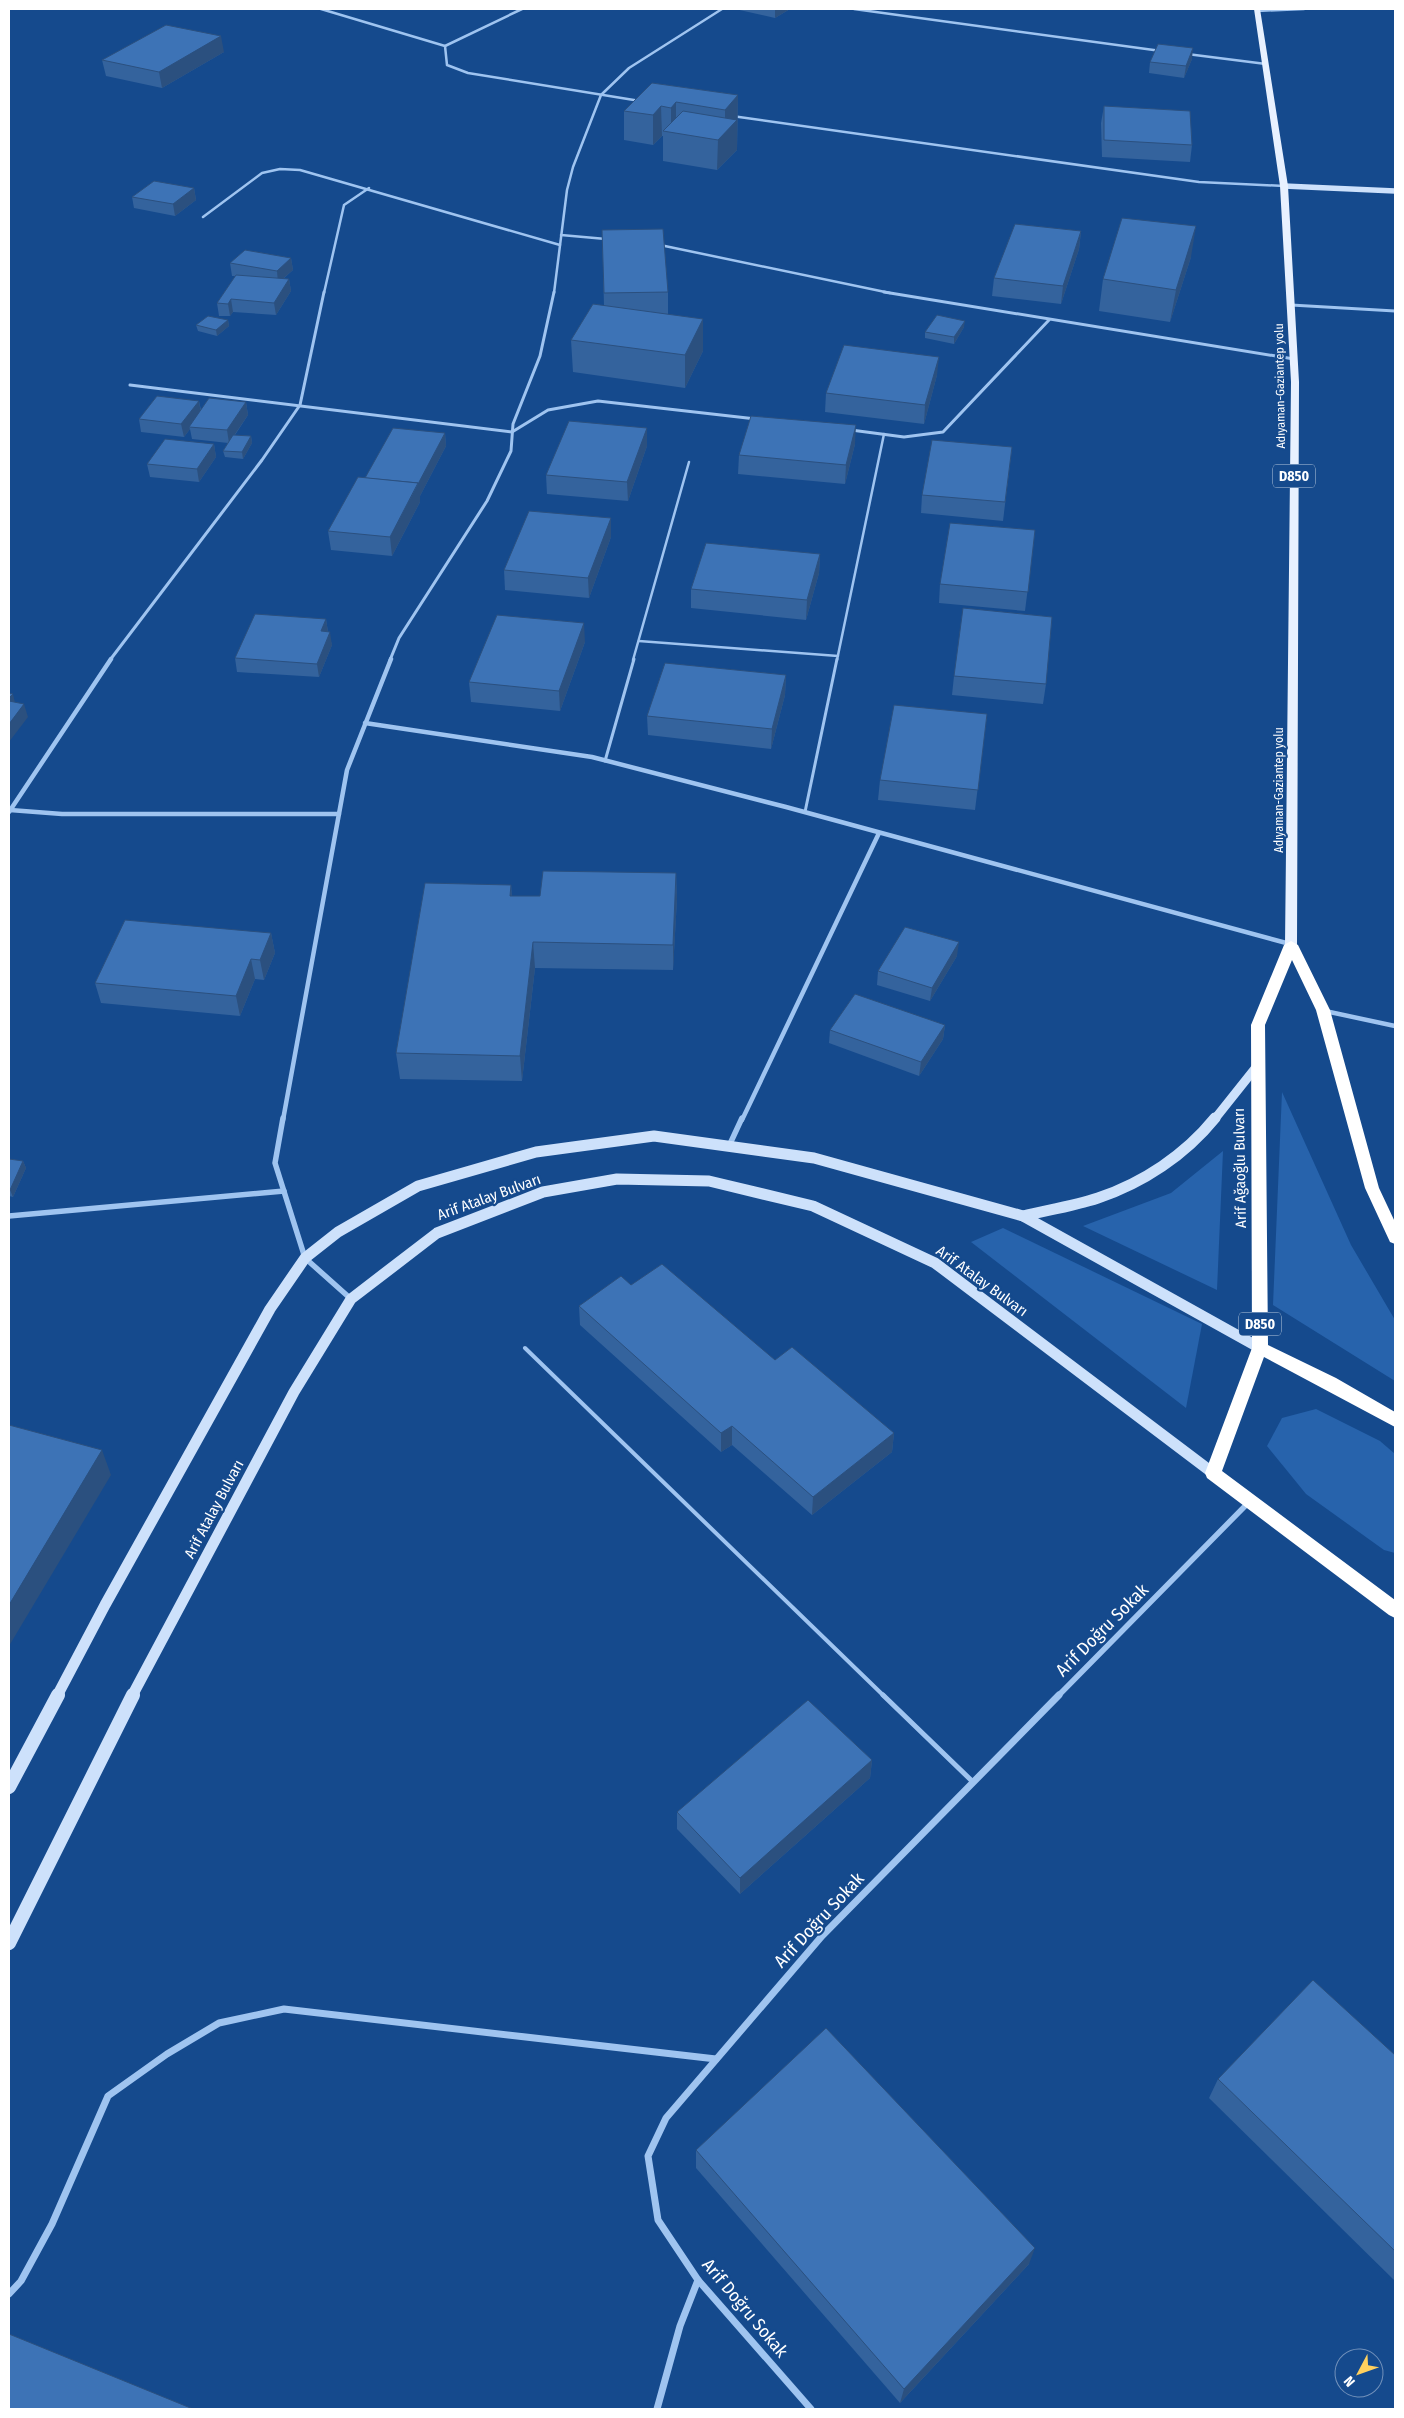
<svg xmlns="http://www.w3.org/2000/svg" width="1404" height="2418" font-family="'Fira Sans Condensed',sans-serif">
  <rect width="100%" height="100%" fill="#154a8d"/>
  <g fill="#2763ac">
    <path d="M1282 1092 1351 1245 1395 1320V1381L1273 1305Z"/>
    <path d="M1223 1151 1217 1290 1083 1226 1171 1193Z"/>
    <path d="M1003 1228 1202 1324 1186 1408 971 1242Z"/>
    <path d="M1316 1409 1380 1441 1395 1454V1553L1384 1550 1306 1494 1267 1446 1282 1418Z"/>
  </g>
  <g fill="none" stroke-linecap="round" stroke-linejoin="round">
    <g stroke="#9fc4f0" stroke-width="2.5">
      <path d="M639 641 838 656"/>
      <path d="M633 660 689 462"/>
      <path d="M837 660 884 434"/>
    </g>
    <g stroke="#9fc4f0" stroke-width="3">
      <path d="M605 761 634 659"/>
      <path d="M805 812 837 659"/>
    </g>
    <path stroke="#9fc4f0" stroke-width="4" d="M525 1348 884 1696"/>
    <path stroke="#9fc4f0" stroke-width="5" d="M883 1695 973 1782"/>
    <g stroke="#9fc4f0" stroke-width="2.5">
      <path d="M321 9 445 46 447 65 468 73 640 101"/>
      <path d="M854 9 1161 51"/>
      <path d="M1257 11 1304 9"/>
      <path d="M445 46 522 9"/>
      <path d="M1187 54 1266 64"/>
      <path d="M732 116 1199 182 1284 186"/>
      <path d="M203 217 262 173 280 169 300 170 560 245"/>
      <path d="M561 235 606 239"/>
      <path d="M660 245 890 293"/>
      <path d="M324 293 344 205 369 188"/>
      <path d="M554 293 567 190 573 167 601 95 629 68 722 9"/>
    </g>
    <g stroke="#9fc4f0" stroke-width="3">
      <path d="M884 292 1294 359"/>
      <path d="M1291 305 1395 311"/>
      <path d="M130 385 512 432 548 410 598 401 756 419"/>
      <path d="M851 430 904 437 943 432 1049 320"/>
      <path d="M110 660 262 460 300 405 324 292"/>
      <path d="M390 660 399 638 487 501 511 451 513 424 540 356 554 292"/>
    </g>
    <g stroke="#9fc4f0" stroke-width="4.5">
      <path d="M365 723 592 757 786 807 1290 944"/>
      <path d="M10 810 62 814H339"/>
      <path d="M9 812 111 659"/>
      <path d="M1325 1011 1395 1026"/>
      <path d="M283 1120 347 770 391 659"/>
      <path d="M742 1120 879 833"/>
    </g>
    <g stroke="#9fc4f0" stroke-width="5.5">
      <path d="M283 1118 275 1163 305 1258 351 1299"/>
      <path d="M729 1146 742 1118"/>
      <path d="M9 1216 284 1191"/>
      <path d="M1058 1696 1249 1502"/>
    </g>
    <g stroke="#9fc4f0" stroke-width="7">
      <path d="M9 2294 21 2281 52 2224 108 2096 167 2054 219 2023 284 2009 716 2059"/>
      <path d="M657 2409 680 2326 698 2280"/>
      <path d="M811 2409 698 2280 658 2220 648 2156 666 2118 822 1936 1059 1695"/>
    </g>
    <path stroke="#cde1fb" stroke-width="5.5" d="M1284 186 1395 191"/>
    <path stroke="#cde1fb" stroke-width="9" d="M1214 1120 1257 1066"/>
    <g stroke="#cde1fb" stroke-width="11">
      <path d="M1023 1216C1048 1210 1074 1206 1098 1198 1143 1183 1185 1155 1215 1118"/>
      <path d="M57 1696 105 1605 270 1309 305 1258 338 1232 418 1186 536 1152 654 1136 814 1158 1023 1216 1260 1348"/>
      <path d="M132 1696 294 1392 351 1299 437 1233 543 1192 617 1179 709 1181 813 1206 935 1263 1213 1473"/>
    </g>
    <g stroke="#cde1fb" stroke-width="14">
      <path d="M9 1787 58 1695"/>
      <path d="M9 1943 133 1695"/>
    </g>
    <path fill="#e8f1ff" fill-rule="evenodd" d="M1254 9H1260L1288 186 1299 382 1297 945 1291 949 1285 945 1291 382 1280 186Z"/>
    <path fill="#fff" fill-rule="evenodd" d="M1291 941 1298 945 1330 1010 1379 1188 1395 1222V1244L1390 1242 1365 1188 1316 1010 1292 960 1265 1025 1268 1345 1336 1378 1395 1412V1427L1264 1357 1222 1471 1395 1600V1618L1389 1615 1207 1478 1205 1473 1252 1348 1251 1025 1284 945Z"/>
  </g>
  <g fill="#34639d">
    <path d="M735 9H790L775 18Z"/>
    <path d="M224 52 162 88 106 76 102 60Z"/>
    <path d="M1192 59 1184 78 1149 73 1150 62Z"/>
    <path d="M652 83 738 95 737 150 717 170 663 161V136H662L653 145 624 140V111Z"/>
    <path d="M1104 106 1192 145 1190 162 1102 157 1101 123Z"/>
    <path d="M194 188 196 200 175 216 134 208 132 197Z"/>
    <path d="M602 230 668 292V315L703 351 685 388 573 372 571 340 604 306Z"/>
    <path d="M1081 231 1079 249 1061 304 992 296 994 278Z"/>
    <path d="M1191 257 1170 322 1099 311 1103 279Z"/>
    <path d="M291 258 293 270 283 279H289L291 291 276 315 233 312 230 316H219L217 303 236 276H232L230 263Z"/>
    <path d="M228 320 229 326 217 336 198 331 196 325Z"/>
    <path d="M964 327 954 344 925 338V332Z"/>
    <path d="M937 375 924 424 825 412 826 393Z"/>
    <path d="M199 401 201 410 246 402 248 415 235 435 251 436 252 443 243 459 225 457 223 451 228 443 192 439 190 429 184 437 141 432 139 419Z"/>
    <path d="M445 433 446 446 420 496V502L392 556 331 550 328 531 365 478Z"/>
    <path d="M214 444 216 457 199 482 150 477 147 464Z"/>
    <path d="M855 444 845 484 738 474 739 455Z"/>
    <path d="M647 446 628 501 547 494 546 475Z"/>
    <path d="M1012 447 1003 521 921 513 922 495Z"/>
    <path d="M1035 530 1025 611 939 603 940 584Z"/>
    <path d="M611 537 589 598 505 590 504 570Z"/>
    <path d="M820 554 819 573 806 620 691 608V589Z"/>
    <path d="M326 619 328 632 332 645 319 677 237 672 235 658Z"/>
    <path d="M585 642 560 711 471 702 469 682Z"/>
    <path d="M786 675 785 695 771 749 648 735 647 716Z"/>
    <path d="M954 676 1046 684 1043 704 952 695Z"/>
    <path d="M987 714 975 810 878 800 880 780Z"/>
    <path d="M676 873 677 899 673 970 535 968 522 1081 400 1079 396 1053 511 885 512 896H540Z"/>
    <path d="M271 933 275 953 264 980 255 979 240 1016 101 1003 95 983Z"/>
    <path d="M957 956 930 1001 877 985 878 971Z"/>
    <path d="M945 1025 943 1039 919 1076 829 1043 830 1030Z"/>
    <path d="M9 1159 23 1161 26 1168 13 1197 9 1196Z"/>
    <path d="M631 1285 775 1360 894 1433 892 1452 812 1515 732 1445 721 1452 580 1325 579 1306Z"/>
    <path d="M872 1760 870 1778 740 1894 677 1829V1812Z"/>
    <path d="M1395 2055V2281L1209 2098 1218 2079Z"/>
    <path d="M696 2150 1029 2264 900 2403 696 2168Z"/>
  </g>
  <g fill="#2b507f">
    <path d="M775 9H790L775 18Z"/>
    <path d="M221 36 224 52 162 88 159 72Z"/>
    <path d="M1193 48 1192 59 1184 78 1186 66Z"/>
    <path d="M738 95 737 150 717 170 718 140 725 132V110Z"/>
    <path d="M676 102V132H671V108Z"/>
    <path d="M661 106 662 136 653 145V115Z"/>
    <path d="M194 188 196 200 175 216 173 204Z"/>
    <path d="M1196 226 1191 257 1170 322 1176 290Z"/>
    <path d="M1081 231 1079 249 1061 304 1063 286Z"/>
    <path d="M291 258 293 270 278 283 277 271Z"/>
    <path d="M289 279 291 291 276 315 274 303Z"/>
    <path d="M231 299 233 312 230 316 228 304Z"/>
    <path d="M703 319V351L685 388V355Z"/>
    <path d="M228 320 229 326 217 336 216 330Z"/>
    <path d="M965 321 964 327 954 344V337Z"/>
    <path d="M939 357 937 375 924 424 925 405Z"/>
    <path d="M199 401 201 414 189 427 190 429 184 437 181 424Z"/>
    <path d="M246 402 248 415 229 443 227 430Z"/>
    <path d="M856 425 855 444 845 484 846 465Z"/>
    <path d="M647 428V446L628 501 627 482Z"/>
    <path d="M445 433 446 446 420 496V502L392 556 390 537Z"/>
    <path d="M251 436 252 443 243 459 242 452Z"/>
    <path d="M214 444 216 457 199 482 197 469Z"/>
    <path d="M611 518V537L589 598 588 578Z"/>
    <path d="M820 554 819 573 806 620 807 600Z"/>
    <path d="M326 619 328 632 321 631Z"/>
    <path d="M584 623 585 642 560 711 559 691Z"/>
    <path d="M330 632 332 645 319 677 317 664Z"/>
    <path d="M786 675 785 695 771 749 772 729Z"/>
    <path d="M13 694 16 707 9 708V698Z"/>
    <path d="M24 704 28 717 9 742V724Z"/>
    <path d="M676 873 677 899 673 970V945Z"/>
    <path d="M511 885 513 911 510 896Z"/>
    <path d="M271 933 275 953 264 980 260 960Z"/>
    <path d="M533 942 535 968 522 1081 520 1056Z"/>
    <path d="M959 942 957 956 930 1001 932 988Z"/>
    <path d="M251 959 255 979 240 1016 236 996Z"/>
    <path d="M945 1025 943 1039 919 1076 921 1062Z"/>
    <path d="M23 1161 26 1168 13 1197 10 1190Z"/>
    <path d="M732 1426V1445L721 1452V1433Z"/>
    <path d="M894 1433 892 1452 812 1515 813 1497Z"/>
    <path d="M102 1450 111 1475 9 1646V1605Z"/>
    <path d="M872 1760 870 1778 740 1894V1878Z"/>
    <path d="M1035 2248 1029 2264 900 2403 904 2389Z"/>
  </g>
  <g fill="#3d73b6" stroke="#2b507f">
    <path d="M166 25 221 36 159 72 102 60Z"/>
    <path d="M1158 44 1193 48 1186 66 1150 62Z"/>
    <path d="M652 83 738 95 725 110 676 102 671 108 661 106 653 115 624 111Z"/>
    <path d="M1104 106 1190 111 1192 145 1104 140Z"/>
    <path d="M683 111 737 120 718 140 663 131Z"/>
    <path d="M154 181 194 188 173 204 132 197Z"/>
    <path d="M1122 218 1196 226 1176 290 1103 279Z"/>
    <path d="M1015 224 1081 231 1063 286 994 278Z"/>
    <path d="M663 229 668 292 604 293 602 230Z"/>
    <path d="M245 250 291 258 277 271 230 263Z"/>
    <path d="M236 275 289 279 274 303 231 299 228 304 217 303Z"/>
    <path d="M593 304 703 319 685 355 571 340Z"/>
    <path d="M937 315 965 321 954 337 925 332Z"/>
    <path d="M208 316 228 320 216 330 196 325Z"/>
    <path d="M844 345 939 357 925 405 826 393Z"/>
    <path d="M157 396 199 401 181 424 139 419Z"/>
    <path d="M209 398 246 402 227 430 189 427Z"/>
    <path d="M751 416 856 425 846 465 739 455Z"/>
    <path d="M569 421 647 428 627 482 546 475Z"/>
    <path d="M393 428 445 433 418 484V483L365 478Z"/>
    <path d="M233 435 251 436 242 452 223 451Z"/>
    <path d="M165 439 214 444 197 469 147 464Z"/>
    <path d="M932 440 1012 447 1005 502 922 495Z"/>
    <path d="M358 477 418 483 390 537 328 531Z"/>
    <path d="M529 511 611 518 588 578 504 570Z"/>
    <path d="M950 523 1035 530 1028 592 940 584Z"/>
    <path d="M706 543 820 554 807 600 691 589Z"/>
    <path d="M963 608 1052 617 1046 684 954 676Z"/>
    <path d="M255 614 326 619 321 631 330 632 317 664 235 658Z"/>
    <path d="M497 615 584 623 559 691 469 682Z"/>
    <path d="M665 663 786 675 772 729 647 716Z"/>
    <path d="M9 693 13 694 9 698Z"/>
    <path d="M9 701 24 704 9 724Z"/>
    <path d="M894 705 987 714 978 790 880 780Z"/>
    <path d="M543 871 676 873 673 945 533 942 520 1056 396 1053 425 883 511 885 510 896H540Z"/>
    <path d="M125 920 271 933 260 960 251 959 236 996 95 983Z"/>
    <path d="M905 927 959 942 932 988 878 971Z"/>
    <path d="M855 994 945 1025 921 1062 830 1030Z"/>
    <path d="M9 1159 23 1161 10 1190H9Z"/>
    <path d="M662 1264 775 1360 792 1347 894 1433 813 1497 732 1426 721 1433 579 1306 621 1276 631 1285Z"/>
    <path d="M9 1425 102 1450 9 1605Z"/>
    <path d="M808 1700 872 1760 740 1878 677 1812Z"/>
    <path d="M1313 1980 1395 2055V2251L1218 2079Z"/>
    <path d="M826 2028 1035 2248 904 2389 696 2150Z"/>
    <path d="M9 2334 193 2409H9Z"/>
  </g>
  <g text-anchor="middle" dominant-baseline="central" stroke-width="4.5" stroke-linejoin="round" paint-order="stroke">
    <g font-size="12" fill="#fff" stroke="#154a8d">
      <text transform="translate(1280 386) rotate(-91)">Adıyaman-Gaziantep yolu</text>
      <text transform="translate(1279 790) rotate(-90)">Adıyaman-Gaziantep yolu</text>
    </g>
    <g fill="#154a8d" stroke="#b9c9dd" stroke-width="1">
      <rect x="1273" y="464.5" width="42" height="23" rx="4"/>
      <rect x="1239" y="1312.5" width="42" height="23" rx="4"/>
    </g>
    <g font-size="14" font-weight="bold" fill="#fff">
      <text x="1294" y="476">D850</text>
      <text x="1260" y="1324">D850</text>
    </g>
    <g font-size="15" fill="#fff" stroke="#154a8d">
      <text transform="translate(1240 1168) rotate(-91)">Arif Ağaoğlu Bulvarı</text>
      <text transform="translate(489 1197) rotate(-20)">Arif Atalay Bulvarı</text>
      <text transform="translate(982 1281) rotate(36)">Arif Atalay Bulvarı</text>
      <text transform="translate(214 1509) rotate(-62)">Arif Atalay Bulvarı</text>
    </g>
    <g font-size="18" fill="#fff" stroke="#154a8d">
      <text transform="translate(1102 1630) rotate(-45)">Arif Doğru Sokak</text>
      <text transform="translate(819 1920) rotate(-47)">Arif Doğru Sokak</text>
      <text transform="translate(745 2308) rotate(50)">Arif Doğru Sokak</text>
    </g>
  </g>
  <rect width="1404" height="2418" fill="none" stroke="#ffffff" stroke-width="20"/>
  <g transform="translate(1359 2373) rotate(229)"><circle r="24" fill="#154a8d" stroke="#7392bb"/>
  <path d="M0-4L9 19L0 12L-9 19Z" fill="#ffd05e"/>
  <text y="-8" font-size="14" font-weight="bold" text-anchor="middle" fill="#ffffff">N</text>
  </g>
</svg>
